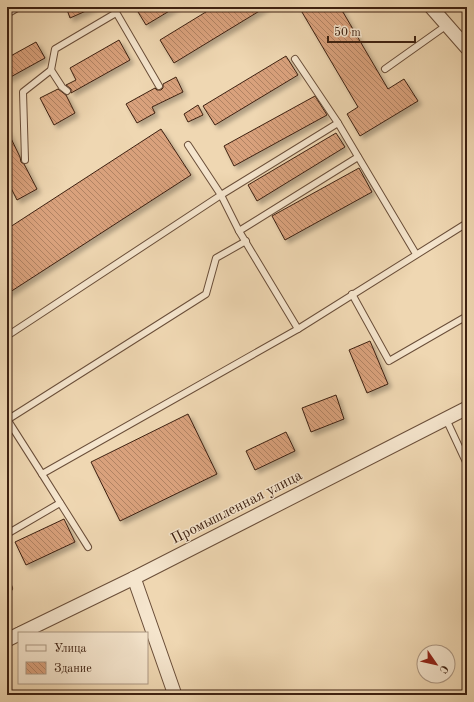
<svg xmlns="http://www.w3.org/2000/svg" width="474" height="702" font-family="'Old Standard TT',serif">
  <defs>
    <pattern id="building-back-hatch" width="6" height="6" patternUnits="userSpaceOnUse"><rect width="6" height="6" fill="#d9a17c"/><path d="M-1 5l2 2M0 0l6 6M5-1l2 2" fill="none" stroke="#b18364"/></pattern>
    <filter id="shadow"><feDropShadow dx="3.5" dy="3.5" stdDeviation="2" flood-color="#0004"/></filter>
  </defs>
  <rect width="100%" height="100%" fill="#efd7b2"/>
  <filter id="stains"><feTurbulence type="fractalNoise" baseFrequency=".005" numOctaves="4"/><feColorMatrix values="0 0 0 0 .2 0 0 0 0 .09 0 0 0 0 .02 0 0 0 .5 -.17"/></filter>
  <radialGradient id="worn" r=".72"><stop offset=".6" stop-color="#630" stop-opacity="0"/><stop offset="1" stop-color="#630" stop-opacity=".3"/></radialGradient>
  <g fill="url(#building-back-hatch)" stroke="#3e2111" filter="url(#shadow)">
    <path d="M66 7H95L70 18Z"/>
    <path d="M135 7H176L146 25Z"/>
    <path d="M214 7H266L174 63 160 40Z"/>
    <path d="M299 7H340L388 89 404 79 418 101 360 136 347 114 358 107Z"/>
    <path d="M119 40 130 60 71 93V89L66 85 76 80 70 68Z"/>
    <path d="M36 42 45 58 7 79V58Z"/>
    <path d="M286 56 298 75 215 125 203 106Z"/>
    <path d="M176 77 183 92 152 107 155 113 137 123 126 104 155 88 157 90H161L163 88V84Z"/>
    <path d="M58 89 66 95 75 113 54 125 40 98Z"/>
    <path d="M315 96 327 115 234 166 224 146Z"/>
    <path d="M198 105 203 115 188 122 184 114Z"/>
    <path d="M161 129 191 175 7 294V229Z"/>
    <path d="M7 130 20 157 21 162 24 164 37 189 17 200 7 180Z"/>
    <path d="M336 133 345 147 257 201 248 185Z"/>
    <path d="M359 168 372 192 285 240 272 216Z"/>
    <path d="M370 341 388 384 367 393 349 350Z"/>
    <path d="M336 395 344 419 311 432 302 408Z"/>
    <path d="M188 414 217 474 120 521 91 462Z"/>
    <path d="M286 432 295 451 255 470 246 451Z"/>
    <path d="M64 519 75 542 26 565 15 542Z"/>
  </g>
  <g fill="none" stroke-linecap="round" stroke-linejoin="round">
    <defs>
      <g id="lane">
        <path d="M113 7 159 86"/>
        <path d="M7 14 19 7"/>
        <path d="M295 59 338 123 416 254"/>
        <path d="M385 69 447 25"/>
        <path d="M51 70 62 87 67 91"/>
        <path d="M25 160 23 92 51 70 55 49 116 13"/>
        <path d="M239 231 358 157"/>
        <path d="M352 294 389 361 467 316"/>
        <path d="M298 329 467 223"/>
        <path d="M7 336 221 195 338 123"/>
        <path d="M7 419 42 474"/>
        <path d="M446 419 467 464"/>
        <path d="M7 420 206 294 216 258 246 241"/>
        <path d="M7 534 60 503"/>
        <path d="M88 547 42 474 298 329 239 231 221 195 188 145"/>
        <path d="M7 584 9 588"/>
      </g>
      <g id="street">
        <path d="M431 7 467 48"/>
        <path d="M134 578 175 695"/>
        <path d="M21 633 134 578 467 408"/>
        <path d="M7 640 19 634"/>
      </g>
    </defs>
    <use href="#lane" stroke="#6a4e39" stroke-width="8"/>
    <use href="#street" stroke="#6a4e39" stroke-width="15"/>
    <use href="#lane" stroke="#f5e5cd" stroke-width="6"/>
    <use href="#street" stroke="#f5e5cd" stroke-width="13"/>
  </g>
  <g text-anchor="middle" dominant-baseline="central" stroke-width="3" stroke-linejoin="round" paint-order="stroke">
    <g font-size="15" fill="#3e2111" stroke="#f5e5cd">
      <text transform="translate(237 508) rotate(-27)">Промышленная улица</text>
    </g>
  </g>
  <rect width="474" height="702" fill="none" stroke="#efd7b2" stroke-width="24"/>
  <rect x="8" y="8" width="458" height="686" fill="none" stroke="#3e2111" stroke-width="2"/>
  <rect x="12" y="12" width="450" height="678" fill="none" stroke="#3e2111"/>
  <rect x="18" y="632" width="130" height="52" fill="#f5e5cd" stroke="#ac9782"/>
  <rect x="26" y="645" width="20" height="6" fill="#f5e5cd" stroke="#ac9782"/>
  <text x="54" y="652" font-size="12" fill="#3e2111">Улица</text>
  <rect x="26" y="662" width="20" height="12" fill="url(#building-back-hatch)" stroke="#ac9782"/>
  <text x="54" y="672" font-size="12" fill="#3e2111">Здание</text>
  <g transform="translate(436 664) rotate(124)"><circle r="19" fill="#f5e5cd" stroke="#ac9782"/>
  <path d="M0-3L7 15L0 10L-7 15Z" fill="#8f2418"/>
  <text y="-6" font-size="11" font-weight="bold" text-anchor="middle" fill="#3e2111">С</text>
  </g>
  <path d="M328 36v6h87v-6" fill="none" stroke="#3e2111" stroke-width="2"/>
  <text x="334" y="36" font-size="12" fill="#3e2111" stroke="#f5e5cd" stroke-width="3" paint-order="stroke">50 m</text>
  <rect width="100%" height="100%" filter="url(#stains)"/>
  <rect width="100%" height="100%" fill="url(#worn)"/>
</svg>
